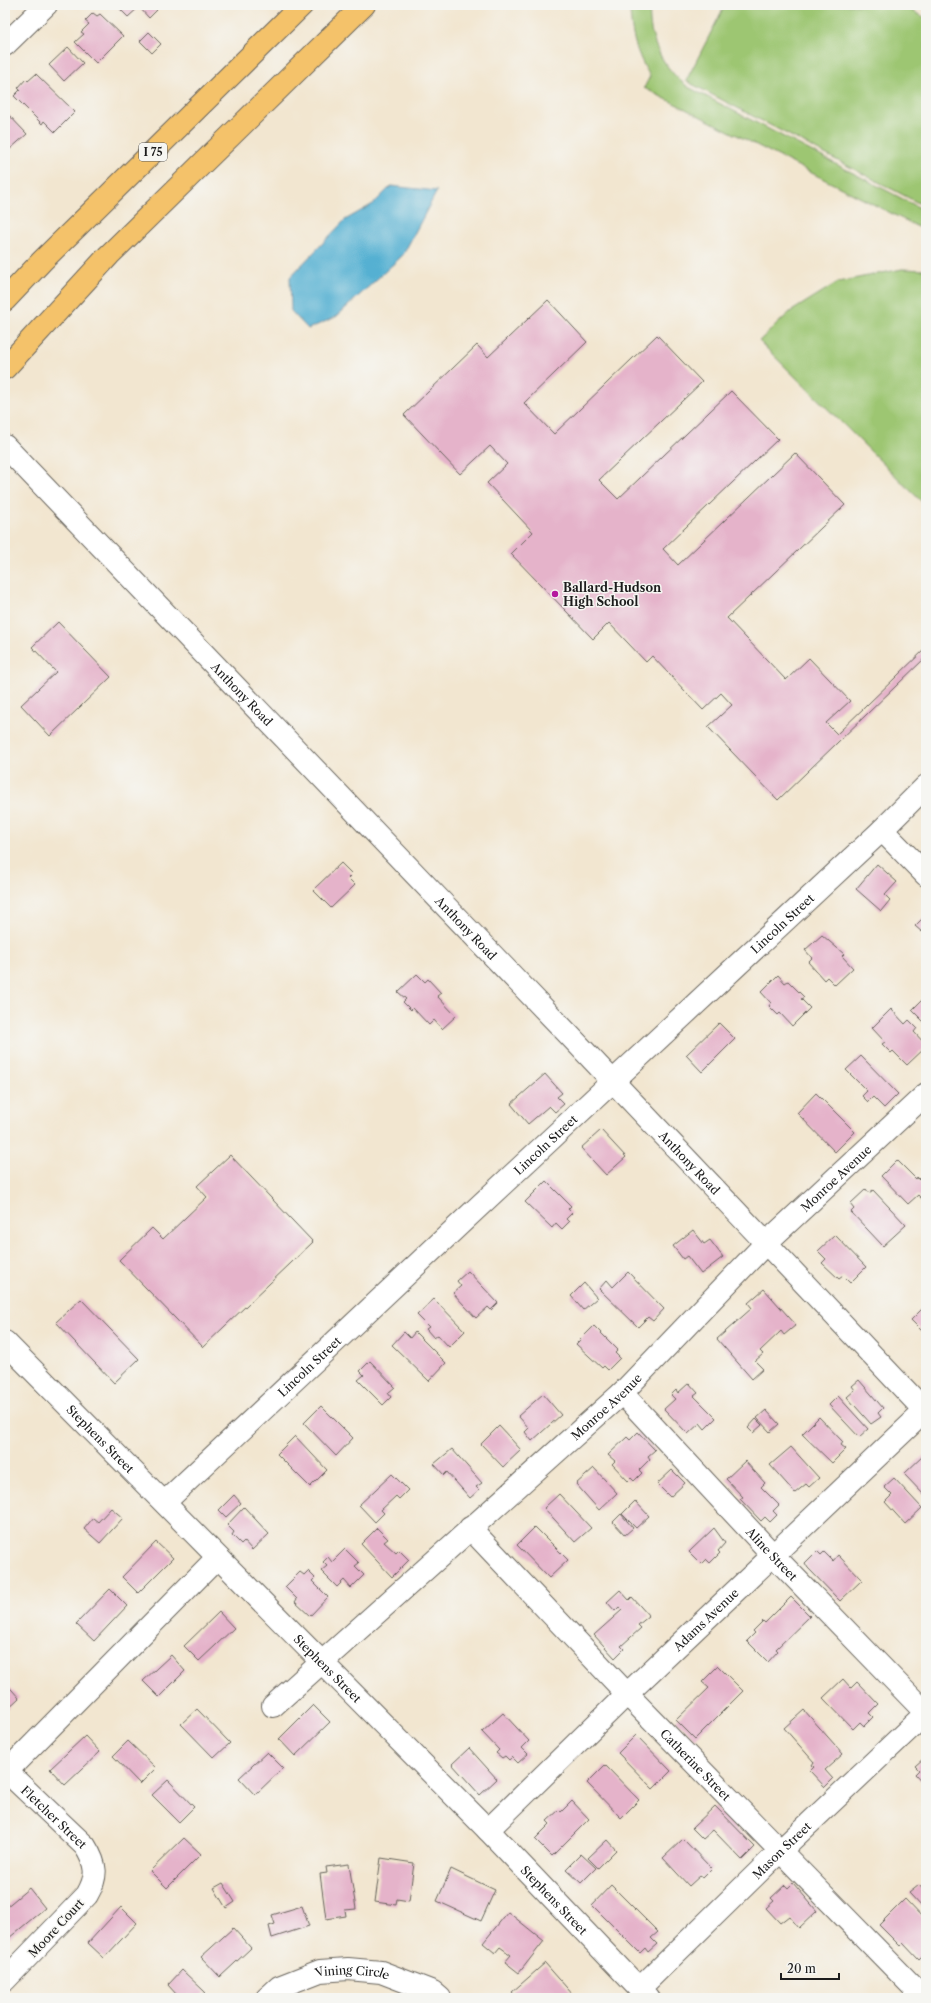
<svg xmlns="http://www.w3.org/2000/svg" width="931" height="2003" font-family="'Libre Caslon Text',serif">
  <rect width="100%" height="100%" fill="#f6f6f2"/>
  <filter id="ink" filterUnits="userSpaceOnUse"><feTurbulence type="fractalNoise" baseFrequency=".025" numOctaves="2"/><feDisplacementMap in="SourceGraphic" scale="8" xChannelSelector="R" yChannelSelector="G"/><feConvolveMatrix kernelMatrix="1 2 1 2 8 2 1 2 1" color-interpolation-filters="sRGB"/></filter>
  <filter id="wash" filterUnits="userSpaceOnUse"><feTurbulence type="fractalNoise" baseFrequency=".012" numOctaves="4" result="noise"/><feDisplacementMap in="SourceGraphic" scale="16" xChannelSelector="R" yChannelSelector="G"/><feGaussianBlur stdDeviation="0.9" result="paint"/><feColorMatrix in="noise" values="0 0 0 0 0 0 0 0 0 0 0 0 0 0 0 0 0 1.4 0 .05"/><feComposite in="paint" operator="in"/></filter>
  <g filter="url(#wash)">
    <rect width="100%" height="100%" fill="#f2e6d0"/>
    <g fill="#9dc672" stroke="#5c7147">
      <path d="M630 5H650C647 38 662 67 688 87L926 211V231L644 88 650 76C636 54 630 31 630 5Z"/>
      <path d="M725 5H901L926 18V207L686 81Z"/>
      <path d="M902 269 926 270V506L759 341 790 312 838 282Z"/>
    </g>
    <path fill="#55b0d2" stroke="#386677" d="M391 186 437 191 403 255 336 317 308 329 291 311 290 277 345 220 373 204Z"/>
    <g id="blocks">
      <g fill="#e5b3ca">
        <path d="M116 5H152L157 10 149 18 139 7 128 17Z"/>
        <path d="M93 13 97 16 100 14 123 36 96 63 75 42 84 34 81 32 89 24 85 21Z"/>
        <path d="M149 32 161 44 152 53 140 41Z"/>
        <path d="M68 47 83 63 64 81 49 65Z"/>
        <path d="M36 74 75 112 55 132 44 121 42 124 14 96 20 90 18 88 26 79 28 81Z"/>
        <path d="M5 111 27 134 9 150 5 146Z"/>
        <path d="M548 300 587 342 524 403 554 434 657 335 702 382 599 480 618 499 731 391 778 439 663 549 678 565 795 453 845 505 727 618 786 680 809 658 850 701 826 723 837 734 926 648V657L778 800 708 727 732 705 721 693 703 710 652 656 646 662 609 623 593 639 511 554 533 532 487 483 507 464 490 446 460 474 404 415 477 345 488 357Z"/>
        <path d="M58 622 111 677 50 736 21 705 56 672 32 647Z"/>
        <path d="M341 863 352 874 348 878 355 885 331 908 313 890Z"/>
        <path d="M877 864 897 882 885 895 890 900 881 911 856 889Z"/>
        <path d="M926 915V928L922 932 915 926Z"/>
        <path d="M822 935 844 954 842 956 853 968 835 985 827 977 824 980 808 962 812 958 805 950Z"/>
        <path d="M417 974 425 982 428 979 441 993 437 996 456 1016 442 1029 434 1020 429 1025 413 1008 411 1010 403 1002 406 999 398 992Z"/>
        <path d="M778 975 785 983 788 981 804 997 801 999 810 1008 792 1026 780 1013 778 1015 769 1006 771 1003 761 992Z"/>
        <path d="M922 1000 926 1005V1024L912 1010Z"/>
        <path d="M891 1009 905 1024 909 1020 917 1028 914 1032 926 1045V1047L907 1065 893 1051 891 1053 882 1044 885 1042 872 1028Z"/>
        <path d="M719 1023 735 1039 702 1072 686 1055Z"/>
        <path d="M861 1056 898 1094 884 1108 873 1097 868 1102 862 1096 867 1091 846 1070Z"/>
        <path d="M545 1074 562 1093 557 1097 564 1104 555 1112 549 1106 528 1124 511 1104Z"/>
        <path d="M816 1093 855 1132 835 1152 797 1113Z"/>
        <path d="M601 1130 626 1157 606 1175 581 1148Z"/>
        <path d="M230 1155 313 1242 203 1347 119 1260 152 1228 163 1239 207 1197 197 1186Z"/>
        <path d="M897 1160 916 1179 917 1177 926 1186 925 1202 918 1195 908 1204 881 1176Z"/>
        <path d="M546 1181 571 1206 568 1209 572 1213 566 1219 569 1222 562 1229 556 1223 552 1228 525 1202Z"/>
        <path d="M866 1189 869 1193 873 1190 906 1225 883 1246 851 1212 854 1209 850 1204Z"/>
        <path d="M693 1230 704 1244 710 1240 723 1257 701 1274 687 1256 683 1259 673 1246Z"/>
        <path d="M835 1235 866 1267 850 1283 843 1276 839 1279 822 1263 826 1259 818 1251Z"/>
        <path d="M468 1271 498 1303 491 1310 488 1307 476 1318 453 1293 461 1286 457 1281Z"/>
        <path d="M628 1272 664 1309 653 1321 648 1317 638 1327 599 1289 607 1280 613 1287Z"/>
        <path d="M584 1283 597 1298 583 1310 571 1296Z"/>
        <path d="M764 1289 796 1325 784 1335 781 1331 760 1351 763 1354 755 1361 763 1369 752 1379 717 1339 752 1308 748 1303Z"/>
        <path d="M81 1299 139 1359 114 1383 56 1322Z"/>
        <path d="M434 1299 465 1331 449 1347 438 1335 434 1338 426 1329 429 1327 417 1315Z"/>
        <path d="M922 1309 926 1313V1335L911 1320Z"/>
        <path d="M594 1326 618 1350 615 1353 620 1358 608 1370 604 1366 602 1368 576 1344Z"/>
        <path d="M404 1332 410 1338 415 1332 446 1363 429 1381 392 1345Z"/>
        <path d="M370 1361 395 1387 388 1393 391 1397 383 1405 358 1380 364 1375 360 1371Z"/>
        <path d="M859 1380 883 1408 878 1413 881 1417 871 1424 847 1397 855 1390 852 1386Z"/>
        <path d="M689 1383 698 1393 694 1396 716 1418 705 1429 700 1423 688 1434 664 1409 675 1399 671 1395 676 1390 678 1393Z"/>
        <path d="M543 1394 561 1415 532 1441 525 1432 529 1428 518 1416Z"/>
        <path d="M838 1396 868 1429 859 1437 829 1405Z"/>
        <path d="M321 1406 353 1438 336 1456 304 1423Z"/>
        <path d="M766 1410 779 1424 770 1432 757 1418Z"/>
        <path d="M819 1417 843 1442 841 1445 846 1449 832 1463 802 1434Z"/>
        <path d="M756 1419 762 1425 753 1433 748 1428Z"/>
        <path d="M499 1426 521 1450 503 1467 481 1444Z"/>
        <path d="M638 1432 655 1450 648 1456 650 1459 639 1470 642 1473 634 1481 631 1478 628 1481 612 1464 615 1461 608 1455 627 1437 630 1440Z"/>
        <path d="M295 1436 327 1470 310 1487 277 1454Z"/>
        <path d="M791 1447 819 1478 809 1487 806 1484 795 1493 770 1465Z"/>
        <path d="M452 1449 482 1483 476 1487 479 1490 470 1498 447 1472 444 1475 434 1464Z"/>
        <path d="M924 1455 926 1457V1497L904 1474Z"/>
        <path d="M745 1461 765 1483 761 1487 779 1505 773 1511 777 1515 770 1522 765 1517 761 1521 740 1499 743 1497 726 1479Z"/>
        <path d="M594 1468 617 1493 599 1510 576 1484Z"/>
        <path d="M672 1470 685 1483 670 1497 657 1484Z"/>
        <path d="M392 1474 408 1490 399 1499 396 1496 381 1510 384 1513 375 1522 359 1505Z"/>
        <path d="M894 1478 922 1508 905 1524 885 1502 892 1495 884 1487Z"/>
        <path d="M559 1494 591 1528 575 1542 544 1508Z"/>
        <path d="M234 1495 241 1503 226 1517 219 1510Z"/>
        <path d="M635 1501 649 1516 636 1528 622 1514Z"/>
        <path d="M244 1507 269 1534 252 1550 244 1541 241 1544 232 1535 234 1532 227 1525Z"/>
        <path d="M111 1508 123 1518 100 1543 84 1529 93 1518 98 1522Z"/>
        <path d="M621 1514 633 1528 625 1535 613 1522Z"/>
        <path d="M535 1527 568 1560 549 1578 517 1545Z"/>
        <path d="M377 1528 388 1539 384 1542 396 1553 399 1550 409 1560 392 1577 361 1544Z"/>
        <path d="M714 1528 725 1543 718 1551 720 1553 710 1563 706 1559 701 1564 689 1552Z"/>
        <path d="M156 1542 173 1558 138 1593 122 1577Z"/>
        <path d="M345 1549 359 1563 355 1566 364 1575 351 1588 344 1580 337 1587 321 1571 327 1566 323 1562 328 1557 332 1562Z"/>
        <path d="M817 1551 821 1555 824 1552 833 1561 838 1555 862 1580 840 1601 808 1568 805 1563Z"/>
        <path d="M308 1571 315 1578 312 1581 328 1597 310 1616 295 1602 297 1599 285 1587 300 1572 304 1575Z"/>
        <path d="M110 1589 127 1606 94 1641 76 1624Z"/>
        <path d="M620 1590 629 1600 632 1597 649 1616 638 1625 641 1628 621 1646 624 1649 615 1658 594 1635 622 1610 619 1607 615 1611 607 1602Z"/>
        <path d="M791 1597 810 1616 776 1649 778 1651 768 1662 747 1641 755 1633 753 1631 763 1621 765 1623Z"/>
        <path d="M219 1612 234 1628 199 1661 184 1646Z"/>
        <path d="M171 1655 185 1671 159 1697 143 1681Z"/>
        <path d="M718 1666 743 1691 695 1739 676 1720 709 1688 702 1682Z"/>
        <path d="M843 1679 851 1688 857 1682 878 1704 869 1713 873 1717 864 1726 860 1722 853 1729 823 1698Z"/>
        <path d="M5 1682 19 1698 5 1711Z"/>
        <path d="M313 1705 330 1722 295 1756 279 1739Z"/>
        <path d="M197 1709 230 1743 214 1758 181 1724Z"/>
        <path d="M804 1710 843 1754 825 1770 833 1779 825 1787 810 1771 814 1767 812 1765 814 1762 784 1728Z"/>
        <path d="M503 1713 529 1741 522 1748 528 1754 518 1763 512 1757 509 1760 505 1756 502 1758 496 1753 499 1750 482 1732Z"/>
        <path d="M636 1735 671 1771 653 1789 618 1753Z"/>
        <path d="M85 1736 100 1752 65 1785 50 1769Z"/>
        <path d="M128 1741 156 1768 140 1784 113 1756Z"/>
        <path d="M469 1748 497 1779 480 1795 452 1764Z"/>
        <path d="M267 1752 283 1768 255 1795 239 1778Z"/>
        <path d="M923 1759 926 1762V1786L915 1774 919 1770 915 1766Z"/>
        <path d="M605 1765 639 1800 621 1818 587 1783Z"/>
        <path d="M168 1780 194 1807 179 1822 152 1795Z"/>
        <path d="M572 1801 589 1819 552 1856 535 1839 550 1824 547 1821 559 1810 561 1812Z"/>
        <path d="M715 1806 755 1847 742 1860 713 1830 703 1839 692 1828Z"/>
        <path d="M184 1838 201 1854 167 1888 150 1871Z"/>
        <path d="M683 1839 712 1869 703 1878 701 1875 689 1886 663 1858Z"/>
        <path d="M607 1840 616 1850 598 1868 588 1858Z"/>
        <path d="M581 1854 596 1868 581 1883 566 1869Z"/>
        <path d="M381 1858 414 1863 409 1901 397 1899 396 1905 375 1902Z"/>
        <path d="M349 1864 356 1909 345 1910 346 1916 326 1919 320 1874 327 1873 326 1867Z"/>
        <path d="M451 1869 495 1890 481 1921 437 1901Z"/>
        <path d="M223 1883 235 1902 226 1908 214 1888Z"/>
        <path d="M793 1883 817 1911 799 1928 789 1916 780 1923 766 1908 774 1901 771 1898 785 1885 788 1888Z"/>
        <path d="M611 1885 658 1932 651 1938 657 1944 648 1952 645 1948 640 1953 592 1905Z"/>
        <path d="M919 1885 926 1893V1907L924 1909 909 1893Z"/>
        <path d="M29 1888 45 1908 9 1938 5 1933V1908Z"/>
        <path d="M905 1899 926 1921V1953L919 1960 903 1943 900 1946 879 1925Z"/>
        <path d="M302 1906 309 1926 272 1938 269 1926 275 1924 272 1915Z"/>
        <path d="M121 1907 137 1923 104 1958 88 1943Z"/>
        <path d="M508 1912 544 1941 519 1973 505 1962 511 1955 500 1947 495 1953 483 1943Z"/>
        <path d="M233 1928 251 1948 220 1977 201 1957Z"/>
        <path d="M545 1963 574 1996 571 1998H517L512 1992Z"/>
        <path d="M182 1970 205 1992 199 1998H174L177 1995 168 1985Z"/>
      </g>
    </g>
  </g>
  <g filter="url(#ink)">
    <use href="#blocks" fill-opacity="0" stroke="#67635b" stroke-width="1"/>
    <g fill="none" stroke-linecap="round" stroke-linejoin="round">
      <defs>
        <g id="minor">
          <path d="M5 45 46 5"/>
          <path id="s1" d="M5 446 571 1037 926 1412"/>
          <path d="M882 830 926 875"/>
          <path id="s2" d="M5 1342 488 1830 648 1998"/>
          <path id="s3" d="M622 1393 773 1555 926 1713"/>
          <path id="s4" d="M165 1502 460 1224 882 830 926 786"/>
          <path id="s5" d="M470 1528 627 1694 924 1998"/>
          <path id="s6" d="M273 1706 622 1393 766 1243 926 1094"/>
          <path id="s7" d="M5 1770 85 1846C97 1865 98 1876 87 1895L5 1980"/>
          <path d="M6 1772 217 1558"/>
          <path id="s8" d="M488 1830 627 1694 926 1410"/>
          <path id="s9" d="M639 1989 780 1851 926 1713"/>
          <path id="s10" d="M267 1998 279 1987 320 1971 348 1969 381 1972 433 1992 440 1998"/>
        </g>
        <g id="highway">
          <path d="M5 300 42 261 302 5"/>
          <path d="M5 368 109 255 364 5"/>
        </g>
      </defs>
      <use href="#minor" stroke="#67635b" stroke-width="24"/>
      <use href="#highway" stroke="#67635b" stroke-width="24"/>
      <use href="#minor" stroke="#fff" stroke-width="22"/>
      <use href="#highway" stroke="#f4c26a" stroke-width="22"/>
    </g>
  </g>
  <circle fill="#b5179e" stroke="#f6f6f2" stroke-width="1.5" cx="555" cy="594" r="4"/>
  <g text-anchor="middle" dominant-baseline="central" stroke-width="3" stroke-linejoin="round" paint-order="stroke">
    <rect fill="#f6f6f2" stroke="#5d5d5c" stroke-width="1" x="139" y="143" width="28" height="18" rx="3"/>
    <g font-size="11" font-weight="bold" fill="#1c1c1c">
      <text x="153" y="152">I 75</text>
    </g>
    <g font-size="12" font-weight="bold" fill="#1c1c1c" stroke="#f6f6f2" text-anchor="start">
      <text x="563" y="587">Ballard-Hudson<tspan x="563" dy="14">High School</tspan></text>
    </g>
    <g font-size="12" fill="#1c1c1c" stroke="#f6f6f2">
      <text stroke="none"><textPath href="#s1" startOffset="343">Anthony Road</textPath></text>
      <text stroke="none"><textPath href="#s4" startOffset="846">Lincoln Street</textPath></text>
      <text stroke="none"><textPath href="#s1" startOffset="667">Anthony Road</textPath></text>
      <text stroke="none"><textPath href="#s4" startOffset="522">Lincoln Street</textPath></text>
      <text stroke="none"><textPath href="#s1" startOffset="991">Anthony Road</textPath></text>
      <text stroke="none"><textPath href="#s6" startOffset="772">Monroe Avenue</textPath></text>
      <text stroke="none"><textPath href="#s4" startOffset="198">Lincoln Street</textPath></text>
      <text stroke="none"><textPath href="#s6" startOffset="448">Monroe Avenue</textPath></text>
      <text stroke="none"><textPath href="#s2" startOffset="136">Stephens Street</textPath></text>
      <text stroke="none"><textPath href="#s3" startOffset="220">Aline Street</textPath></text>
      <text stroke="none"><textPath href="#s8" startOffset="303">Adams Avenue</textPath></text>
      <text stroke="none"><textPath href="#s2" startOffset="459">Stephens Street</textPath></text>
      <text stroke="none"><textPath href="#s5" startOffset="327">Catherine Street</textPath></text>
      <text stroke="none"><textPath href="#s7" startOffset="68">Fletcher Street</textPath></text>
      <text stroke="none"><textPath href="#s9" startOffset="199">Mason Street</textPath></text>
      <text stroke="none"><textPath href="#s2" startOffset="783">Stephens Street</textPath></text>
      <text transform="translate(56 1928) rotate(-47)">Moore Court</text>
      <text stroke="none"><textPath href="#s10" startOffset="93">Vining Circle</textPath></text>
    </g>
  </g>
  <rect width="931" height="2003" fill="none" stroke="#f6f6f2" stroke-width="20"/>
  <path d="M781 1973v6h58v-6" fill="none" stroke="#1c1c1c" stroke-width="2"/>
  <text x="787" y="1973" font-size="12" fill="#1c1c1c" stroke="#f6f6f2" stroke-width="3" paint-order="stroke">20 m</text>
</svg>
